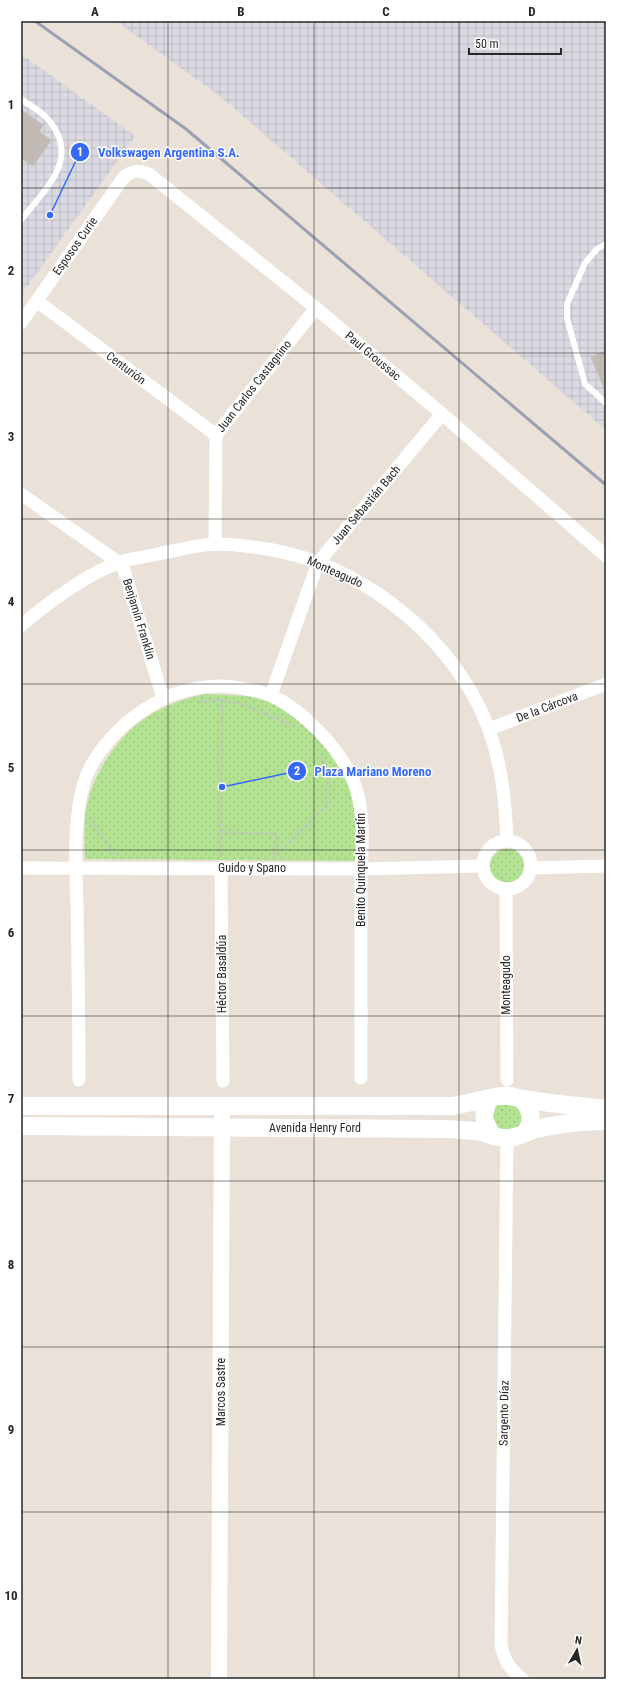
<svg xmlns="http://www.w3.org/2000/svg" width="627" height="1700" font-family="'Roboto Condensed',sans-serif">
  <defs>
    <pattern id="industrial-grid" width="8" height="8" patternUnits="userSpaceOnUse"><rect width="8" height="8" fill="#dbd9e2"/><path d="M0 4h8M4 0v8" fill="none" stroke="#bcbac2"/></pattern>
    <pattern id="park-dots" width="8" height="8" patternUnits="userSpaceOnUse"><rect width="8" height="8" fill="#b4e293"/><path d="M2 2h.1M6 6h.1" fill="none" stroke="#9bc27f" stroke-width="1.8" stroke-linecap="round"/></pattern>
  </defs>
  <rect width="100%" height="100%" fill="#eae1d8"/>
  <g fill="url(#industrial-grid)">
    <path d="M116 21H606V430L221 97Z"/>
    <path d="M21 54 135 136 21 295Z"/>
  </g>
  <g fill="url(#park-dots)">
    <path d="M205 694 248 696 272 702 294 714 329 748 355 798 358 861 85 859C85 846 84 832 85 819 86 801 93 783 102 767 126 725 158 704 205 694Z"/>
    <circle cx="507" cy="866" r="17"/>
    <path d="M512 1102 523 1113 520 1128 500 1132 491 1114 497 1105Z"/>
  </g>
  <g fill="#c2bbb5" stroke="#c5bdb2">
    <path d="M21 110 43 125 39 132 51 140 33 166 21 158Z"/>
    <path d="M606 351V392L591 357Z"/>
  </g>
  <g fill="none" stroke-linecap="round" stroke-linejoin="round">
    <g stroke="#c3c3c3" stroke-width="2" stroke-dasharray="3 2" stroke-linecap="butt">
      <path d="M199 702 222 700 241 704 292 725"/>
      <path d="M90 819 114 855"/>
      <path d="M220 832 277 834 274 855"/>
      <path d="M220 857 222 699"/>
      <path d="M274 857 325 807C332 793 327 769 322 755"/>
    </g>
    <g stroke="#fff" stroke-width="6">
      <path d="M21 99C29 105 39 110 46 117 83 157 46 188 21 220"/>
      <path d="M606 244 597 249 585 263 567 304V318L585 384 606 403"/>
    </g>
    <g stroke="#fff" stroke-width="13">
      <path d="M37 301 216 435"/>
      <path d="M21 323 124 177C133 170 138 170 149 174L316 308 442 414 606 556"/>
      <path d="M21 494 118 562 124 570 163 698"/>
      <path d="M215 544 216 435 316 308"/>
      <path d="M21 626C44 605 89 573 118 563 130 558 145 557 158 554 176 550 197 545 215 544 228 544 240 545 253 547 343 557 426 615 472 693 499 740 505 788 507 841"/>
      <path d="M271 695 315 571 322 558 442 414"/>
      <path d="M489 729 606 684"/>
      <circle cx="507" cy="865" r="24"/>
      <path d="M21 868 361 869 482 866"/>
      <path d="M221 868 223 1081"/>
      <path d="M531 868 606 866"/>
      <path d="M506 889 507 1080"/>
      <path d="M79 1080C79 1021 78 962 77 904 76 866 73 823 83 786 93 750 128 716 161 700 184 688 215 683 240 688 250 690 262 691 272 696 304 711 339 748 353 780 367 814 361 853 361 888 361 952 361 1015 361 1078"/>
      <path d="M507 1139 501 1645C505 1662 509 1668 522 1679"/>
    </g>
    <path stroke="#fff" stroke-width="16" d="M219 1679 222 1105"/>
    <g stroke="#fff" stroke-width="18">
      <path d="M489 1099C482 1116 483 1120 492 1135"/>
      <path d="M522 1099C531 1112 534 1117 526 1132"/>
      <path d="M21 1106H453L500 1096H511L522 1099 550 1103 606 1109"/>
      <path d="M21 1126 447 1129C459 1130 470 1130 481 1132 490 1134 498 1139 507 1138 518 1138 526 1132 536 1129 558 1124 583 1121 606 1121"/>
    </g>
    <path stroke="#9ba0b2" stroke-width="3" d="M35 21 186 129 606 485"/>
  </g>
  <path fill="none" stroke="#272727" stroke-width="1" stroke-opacity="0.55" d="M168 21V1679M314 21V1679M459 21V1679M21 188H606M21 353H606M21 519H606M21 684H606M21 850H606M21 1016H606M21 1181H606M21 1347H606M21 1512H606"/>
  <g text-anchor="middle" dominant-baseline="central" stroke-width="3" stroke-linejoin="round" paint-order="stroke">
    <g font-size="12" fill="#272727" stroke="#fff">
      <text transform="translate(75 246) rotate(-55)">Esposos Curie</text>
      <text transform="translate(373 356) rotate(40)">Paul Groussac</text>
      <text transform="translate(126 368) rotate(37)">Centurión</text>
      <text transform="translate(254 386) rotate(-52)">Juan Carlos Castagnino</text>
      <text transform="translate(366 505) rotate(-50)">Juan Sebastián Bach</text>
      <text transform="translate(335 572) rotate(24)">Monteagudo</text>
      <text transform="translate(139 619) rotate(73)">Benjamín Franklin</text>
      <text transform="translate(547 707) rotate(-21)">De la Cárcova</text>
      <text x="252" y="868">Guido y Spano</text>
      <text transform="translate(361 870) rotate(-90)">Benito Quinquela Martín</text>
      <text transform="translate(222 974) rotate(-90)">Héctor Basaldúa</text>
      <text transform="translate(506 985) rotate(-90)">Monteagudo</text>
      <text x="315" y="1128">Avenida Henry Ford</text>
      <text transform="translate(221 1392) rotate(-90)">Marcos Sastre</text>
      <text transform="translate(504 1413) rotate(-89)">Sargento Díaz</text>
    </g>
  </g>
  <path fill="none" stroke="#3469fb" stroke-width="1.5" d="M50 215L80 152M222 787L297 771"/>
  <g fill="#3469fb" stroke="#fff" stroke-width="1.5">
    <circle cx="50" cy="215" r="4"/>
    <circle cx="222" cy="787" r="4"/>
    <circle cx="80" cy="152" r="10"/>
    <circle cx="297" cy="771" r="10"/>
  </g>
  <g font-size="12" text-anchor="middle" font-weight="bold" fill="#fff">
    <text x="80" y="156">1</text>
    <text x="297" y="775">2</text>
  </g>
  <g font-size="13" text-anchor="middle" font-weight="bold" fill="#3469fb" stroke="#fff" stroke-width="3" stroke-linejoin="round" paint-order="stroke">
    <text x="169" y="157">Volkswagen Argentina S.A.</text>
    <text x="373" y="776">Plaza Mariano Moreno</text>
  </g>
  <rect width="627" height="1700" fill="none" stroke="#ffffff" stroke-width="44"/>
  <g transform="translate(577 1650) rotate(9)" stroke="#ffffff" stroke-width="3" paint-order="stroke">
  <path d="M0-3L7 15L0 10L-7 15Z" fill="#272727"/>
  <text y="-6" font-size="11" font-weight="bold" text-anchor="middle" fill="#272727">N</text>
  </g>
  <path d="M469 48v6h92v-6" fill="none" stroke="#272727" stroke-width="2"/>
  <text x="475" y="48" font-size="12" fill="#272727" stroke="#ffffff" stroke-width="3" paint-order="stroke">50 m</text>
  <rect x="22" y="22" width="583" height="1656" fill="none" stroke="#272727" stroke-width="1.5"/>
  <g font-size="13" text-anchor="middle" font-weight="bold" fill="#272727">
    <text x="95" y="16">A</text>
    <text x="241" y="16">B</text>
    <text x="386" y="16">C</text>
    <text x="532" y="16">D</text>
    <text x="11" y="109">1</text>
    <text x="11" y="275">2</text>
    <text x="11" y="441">3</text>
    <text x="11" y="606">4</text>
    <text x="11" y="772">5</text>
    <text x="11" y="937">6</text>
    <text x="11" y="1103">7</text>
    <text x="11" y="1269">8</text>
    <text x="11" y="1434">9</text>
    <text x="11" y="1600">10</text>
  </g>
</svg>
